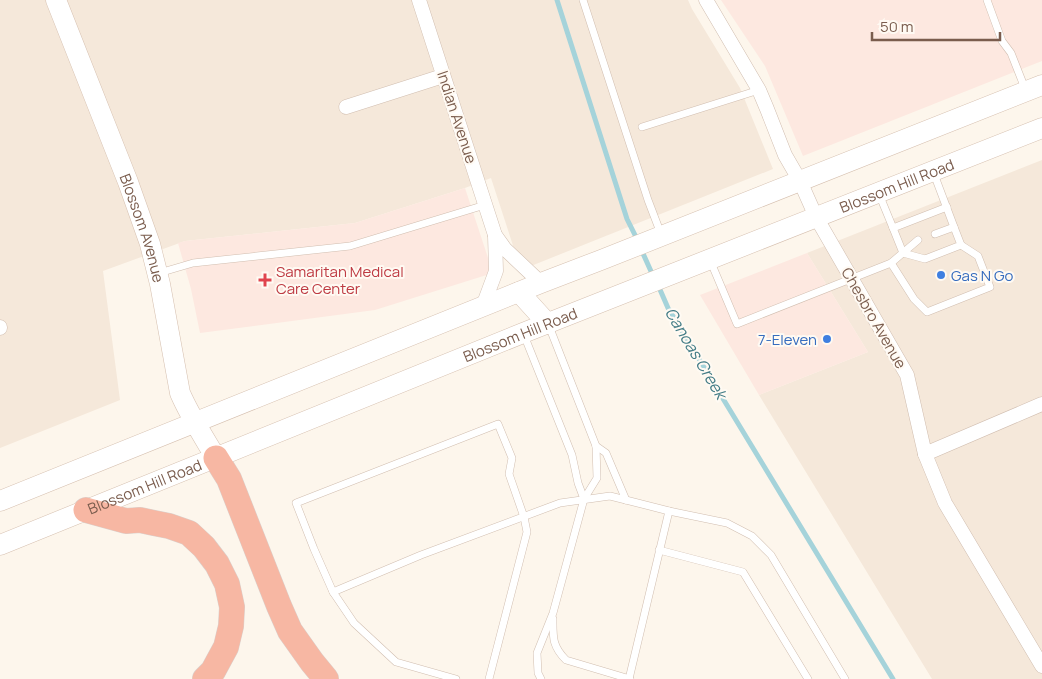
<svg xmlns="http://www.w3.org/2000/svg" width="1042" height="679" font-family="Manrope,sans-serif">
  <rect width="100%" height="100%" fill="#fdf6ec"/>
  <g fill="#f5e8da">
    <path d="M0 0H688L692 9 740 88 773 169 521 270 491 178 465 188 355 223 185 241 103 271 120 400 0 448Z"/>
    <path d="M1042 160V679H932L759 395 868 352 807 253Z"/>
  </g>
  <g fill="#fde8e0">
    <path d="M721 0H1042V61L803 156 765 66Z"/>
    <path d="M465 188 493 273 375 310 200 333 191 289 178 243 185 241 355 223Z"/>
    <path d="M807 253 868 352 759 395 700 295Z"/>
  </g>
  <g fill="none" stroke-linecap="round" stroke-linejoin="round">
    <g stroke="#a5d3da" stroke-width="5">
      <path d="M557 0 627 219 638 241"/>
      <path d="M641 249 654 278"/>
      <path d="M658 285 668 308 893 679"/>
    </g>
    <defs>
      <g id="lane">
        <path d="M583 0 648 200 661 234"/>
        <path d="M987 0 1002 41 1011 53 1026 91"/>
        <path d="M642 127 759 90"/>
        <path d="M934 174 954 227 935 234"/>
        <path d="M879 194 893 228"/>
        <path d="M947 207 893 228 903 253 925 259 961 245 954 227"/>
        <path d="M710 260 737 324 891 263 918 240"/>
        <path d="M891 263 914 299 927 312 990 287 978 256 961 245"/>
        <path d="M159 273 193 263 350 246 485 205"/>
        <path d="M524 335 572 455 578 483 584 499"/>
        <path d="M596 446 606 453 626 500"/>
        <path d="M659 550 743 572 808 679"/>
        <path d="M333 592 421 555 560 503 610 496 669 511 727 523 752 536 771 555 845 679"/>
        <path d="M553 619C553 637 552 646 566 660L630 679"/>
        <path d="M456 679 396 662 354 623 333 592 314 549 296 503 498 424 512 458 509 474 524 517 527 532 489 679"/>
        <path d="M541 679 538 673 537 653 553 613 584 499 597 478 596 446 549 326"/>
        <path d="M629 679 669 511"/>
      </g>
      <g id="street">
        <path d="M419 0 495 235 505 249 541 283"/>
        <path d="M706 0 759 90 767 109 785 155 800 181 816 217 907 375 925 454 945 503 1042 666"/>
        <path d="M346 107 443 76"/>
        <path d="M483 306 496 271 495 235"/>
        <path d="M0 327V328"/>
        <path d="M925 454 1042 404"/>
      </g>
      <g id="secondary">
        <path id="s1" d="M56 0 128 182 150 244 160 284 180 393C190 416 203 436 216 458"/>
        <path d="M519 292 548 324"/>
        <path d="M0 501 541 283 601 260 1042 85"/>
        <path id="s2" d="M0 545 523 333 1042 128"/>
      </g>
      <g id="highway">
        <path d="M216 458 229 479 279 606 290 631 312 662 326 679"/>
        <path d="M86 510 126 521 140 520 154 523 169 526 189 533 204 547 217 564 227 584 232 607 231 626 226 647 213 671 205 679"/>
      </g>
    </defs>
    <use href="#lane" stroke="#d1beb0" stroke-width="8"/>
    <use href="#street" stroke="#d1beb0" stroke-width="15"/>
    <use href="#secondary" stroke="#d6c0b0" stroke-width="21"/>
    <use href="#highway" stroke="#dad1cd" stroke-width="26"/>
    <use href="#lane" stroke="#fff" stroke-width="7"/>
    <use href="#street" stroke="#fff" stroke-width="14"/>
    <use href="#secondary" stroke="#fff" stroke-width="20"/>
    <use href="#highway" stroke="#f7b7a3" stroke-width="25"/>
  </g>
  <g fill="#3f7fe0" stroke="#fffaf3" stroke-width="2">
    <circle cx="941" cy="275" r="5"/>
    <circle cx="827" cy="339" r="5"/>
  </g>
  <path fill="#e0444e" stroke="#fffaf3" stroke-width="2" d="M262.5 272.5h5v5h5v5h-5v5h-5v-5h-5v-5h5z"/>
  <g text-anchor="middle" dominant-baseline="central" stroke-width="4" stroke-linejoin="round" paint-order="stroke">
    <g font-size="15" fill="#7a5c4d" stroke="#fffaf3">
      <text transform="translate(457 117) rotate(72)">Indian Avenue</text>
      <text stroke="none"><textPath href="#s2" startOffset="966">Blossom Hill Road</textPath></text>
      <text stroke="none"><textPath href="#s1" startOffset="244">Blossom Avenue</textPath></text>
      <text transform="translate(874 318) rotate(60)">Chesbro Avenue</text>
      <text stroke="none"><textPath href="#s2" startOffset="561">Blossom Hill Road</textPath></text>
      <text stroke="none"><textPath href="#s2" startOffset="156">Blossom Hill Road</textPath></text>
    </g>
    <g font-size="15" fill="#be3a42" stroke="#fffaf3" text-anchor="start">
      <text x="276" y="271">Samaritan Medical<tspan x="276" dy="17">Care Center</tspan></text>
    </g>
    <g font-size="15" fill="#366cbe" stroke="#fffaf3" text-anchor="start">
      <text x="951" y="275">Gas N Go</text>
      <text x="817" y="339" text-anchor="end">7-Eleven</text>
    </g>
    <g font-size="16" font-style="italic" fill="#437c86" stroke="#fffaf3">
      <text transform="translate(696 353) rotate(59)">Canoas Creek</text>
    </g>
  </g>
  <path d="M872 32v8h128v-8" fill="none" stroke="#7a5c4d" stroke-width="2.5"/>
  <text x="880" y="32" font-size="15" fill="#7a5c4d" stroke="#fffaf3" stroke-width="4" paint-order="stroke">50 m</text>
</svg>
